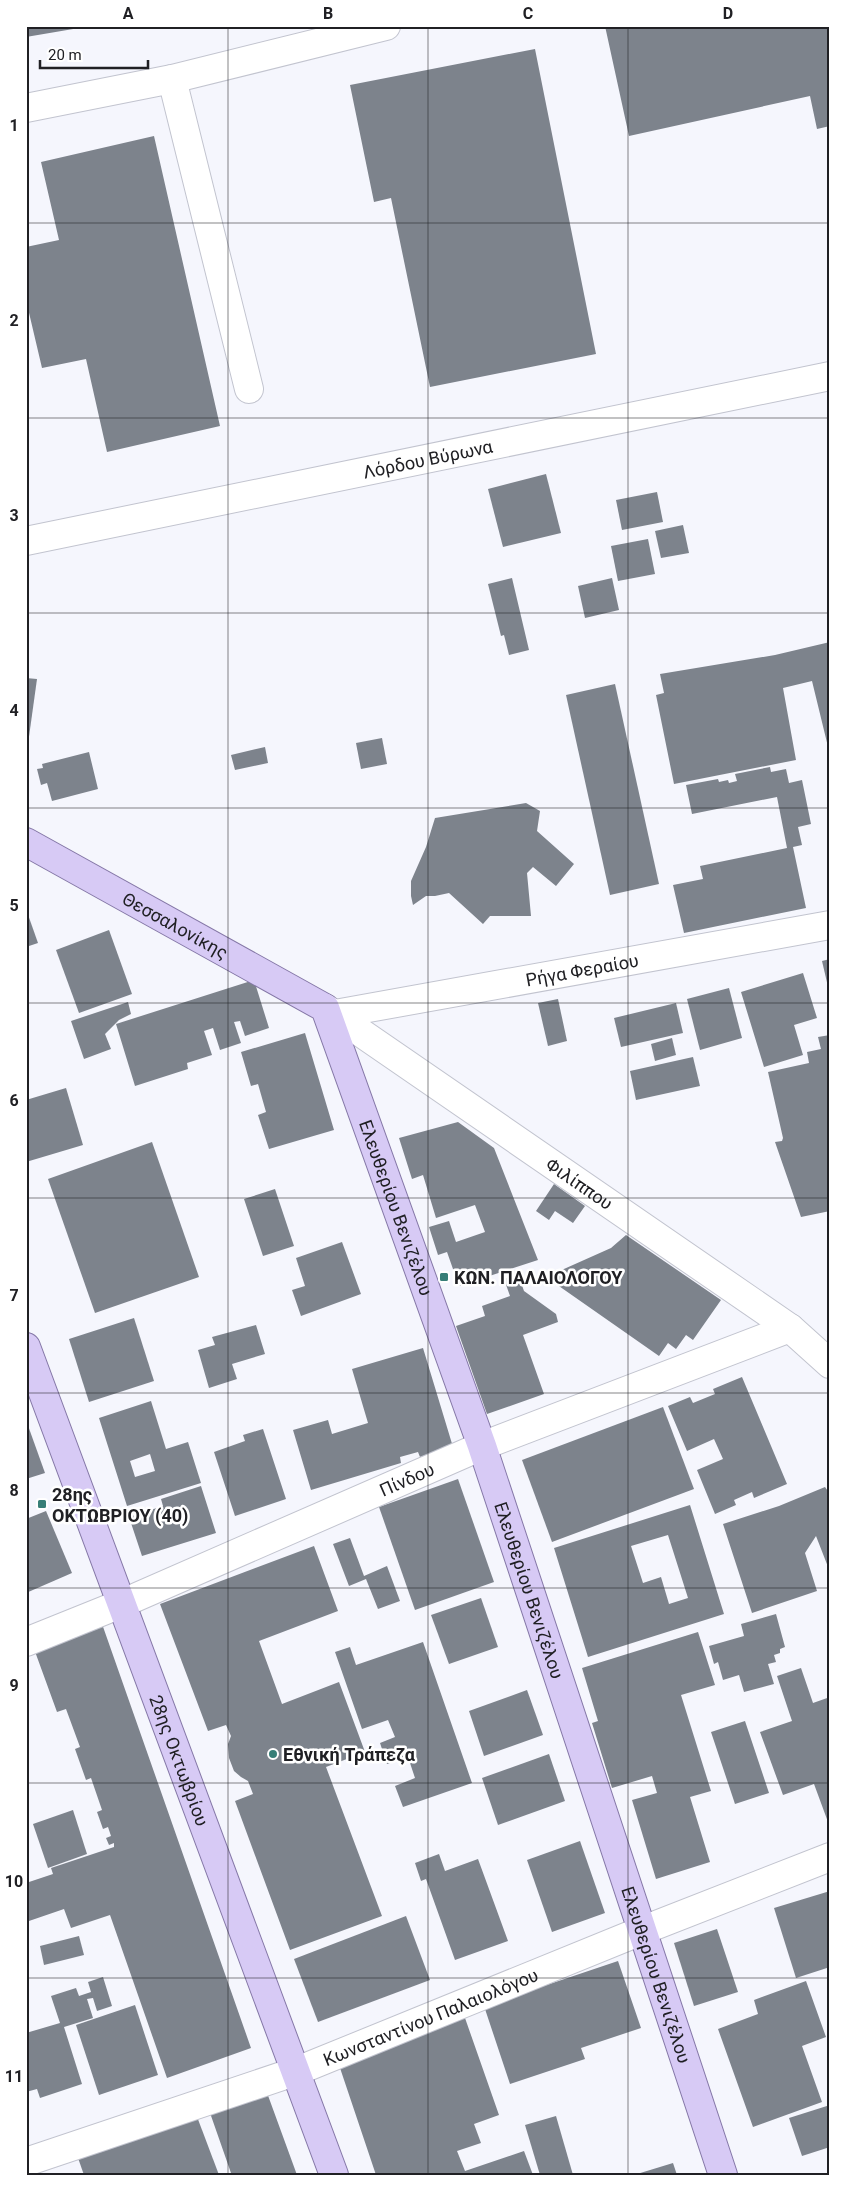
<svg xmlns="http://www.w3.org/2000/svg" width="856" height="2201" font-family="Roboto,sans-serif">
  <rect width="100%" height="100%" fill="#f5f6fd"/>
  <g fill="#7d838c" fill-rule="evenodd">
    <path d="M26 26H85V27L26 37Z"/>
    <path d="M605 26H830V126L817 129 810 96 629 136Z"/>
    <path d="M535 49 596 354 430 387 391 198 374 202 350 85Z"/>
    <path d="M154 136 220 426 107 452 86 359 42 368 26 300V247L59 240 41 162Z"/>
    <path d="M546 474 561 533 503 547 488 489Z"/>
    <path d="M657 492 663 522 622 530 616 500Z"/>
    <path d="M683 525 689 553 661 558 655 531Z"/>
    <path d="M648 539 655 574 618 581 611 546Z"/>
    <path d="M512 578 529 650 509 655 504 635 501 636 488 584Z"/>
    <path d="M612 578 619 610 585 618 578 586Z"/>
    <path d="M830 642V755L812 681 783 688 796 760 674 784 656 695 664 693 660 674 775 655Z"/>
    <path d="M26 678 37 679 27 751H26Z"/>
    <path d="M615 684 659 884 610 895 566 695Z"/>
    <path d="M382 738 387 764 361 769 356 743Z"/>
    <path d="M265 747 268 763 235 770 231 755Z"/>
    <path d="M89 752 98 789 52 801 47 783 41 785 37 769 43 768 42 764Z"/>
    <path d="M770 767 771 772 786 769 789 783 802 780 811 824 798 827 802 845 793 847 806 908 684 933 673 885 703 879 700 866 787 848 777 797 692 814 686 785 718 779 719 782 728 780 729 783 737 781 735 774Z"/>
    <path d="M526 803 540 811 537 831 574 864 556 886 533 867 527 873 531 916H490L483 924 449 893 435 896H426L413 905 411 896V881L426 847 435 818Z"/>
    <path d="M26 909 38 943 26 947Z"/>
    <path d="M109 930 132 994 79 1013 56 950Z"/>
    <path d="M830 959V991H829L822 961Z"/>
    <path d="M803 973 817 1018 794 1025 803 1055 764 1067 741 992Z"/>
    <path d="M254 980 269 1028 245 1036 240 1021 234 1022 241 1043 220 1050 213 1028 204 1031 212 1055 187 1063 188 1069 135 1086 116 1024Z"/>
    <path d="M729 988 742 1038 700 1050 687 999Z"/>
    <path d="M558 999 567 1041 548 1046 538 1003Z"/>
    <path d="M128 1002 131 1014 119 1020 105 1034 111 1049 84 1059 71 1021Z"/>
    <path d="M676 1003 683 1033 621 1047 614 1018Z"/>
    <path d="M305 1033 334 1130 269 1149 258 1115 266 1112 258 1084 251 1086 241 1052Z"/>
    <path d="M830 1035V1211L801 1217 775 1142 782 1141 783 1138 768 1072 809 1063 807 1052 821 1049 818 1037Z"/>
    <path d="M672 1038 676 1055 655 1061 651 1044Z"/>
    <path d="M693 1057 700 1086 636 1100 630 1071Z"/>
    <path d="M66 1088 83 1145 26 1162V1100Z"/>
    <path d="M458 1122 494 1148 538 1260 459 1286 447 1252 438 1255 429 1227 449 1221 456 1242 485 1232 475 1205 436 1218 423 1175 412 1179 399 1138Z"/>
    <path d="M152 1142 199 1277 95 1313 48 1179Z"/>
    <path d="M554 1184 585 1206 573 1223 555 1211 549 1220 536 1211Z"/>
    <path d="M275 1189 294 1246 263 1256 244 1199Z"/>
    <path d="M626 1235 721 1300 693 1340 686 1335 676 1349 668 1343 659 1356 546 1277 611 1248Z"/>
    <path d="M342 1242 361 1294 301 1316 292 1290 305 1286 296 1258Z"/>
    <path d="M518 1274 524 1291 556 1314 558 1322 523 1335 544 1394 487 1414 456 1326 485 1316 482 1306 510 1296 504 1279Z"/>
    <path d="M134 1318 154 1381 89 1402 69 1339Z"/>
    <path d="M256 1325 265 1354 232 1364 237 1379 209 1388 198 1350 215 1345 212 1337Z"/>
    <path d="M423 1348 453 1447 420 1457 418 1452 400 1457 401 1463 311 1490 293 1430 328 1420 332 1434 368 1423 352 1369Z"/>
    <path d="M742 1377 787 1484 754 1498 752 1492 734 1500 736 1505 715 1514 697 1470 723 1459 714 1439 687 1451 668 1406 690 1397 693 1403 715 1394 713 1389Z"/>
    <path d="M151 1401 166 1449 188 1442 201 1483 127 1506 99 1418ZM150 1454 155 1471 135 1477 130 1461Z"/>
    <path d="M663 1407 694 1489 552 1542 522 1460Z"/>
    <path d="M26 1420 45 1473 26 1479Z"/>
    <path d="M263 1429 286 1499 235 1516 214 1452 245 1441 243 1435Z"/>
    <path d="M458 1479 494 1582 415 1610 379 1507Z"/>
    <path d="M201 1486 216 1533 142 1556 129 1517 163 1506 161 1499Z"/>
    <path d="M825 1487 830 1494V1572L816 1536 805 1553 817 1591 752 1613 723 1524 779 1506Z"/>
    <path d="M690 1505 724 1614 588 1657 554 1548ZM668 1535 688 1598 669 1604 661 1577 643 1583 631 1546Z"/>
    <path d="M46 1511 72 1573 26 1593V1519Z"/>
    <path d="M350 1538 364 1576 387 1566 400 1601 378 1609 366 1579 349 1586 333 1544Z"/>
    <path d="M314 1546 338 1611 259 1641 282 1704 339 1682 365 1752 326 1767 382 1916 290 1950 235 1801 253 1794 248 1781 241 1777 234 1771 229 1758 228 1744 231 1736 226 1725 208 1731 160 1604Z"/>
    <path d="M481 1598 498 1647 449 1664 431 1615Z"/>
    <path d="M776 1614 785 1647 780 1649V1653L774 1655 776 1662 768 1664 774 1684 744 1692 739 1675 723 1680 718 1662 714 1664 709 1646 744 1636 741 1624Z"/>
    <path d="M101 1621 251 2048 167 2078 110 1915 71 1928 64 1909 29 1921 26 1913V1883L53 1874 51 1868 114 1847V1843L109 1845 106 1838 111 1836 108 1827 103 1829 97 1812 102 1810 91 1778 86 1780 75 1749 80 1747 66 1709 57 1712 33 1646Z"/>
    <path d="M698 1632 715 1685 681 1695 711 1791 690 1797 710 1862 656 1879 632 1800 657 1793 652 1776 612 1788 592 1723 598 1721 582 1668Z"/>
    <path d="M423 1642 472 1783 403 1807 395 1786 415 1778 408 1757 387 1764 380 1743 395 1737 388 1720 362 1729 335 1652 350 1647 356 1665Z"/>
    <path d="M801 1668 813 1703 830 1697V1821L828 1822 814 1784 783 1795 760 1732 792 1721 777 1676Z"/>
    <path d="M527 1690 543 1735 484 1756 469 1711Z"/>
    <path d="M745 1721 769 1793 735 1804 711 1732Z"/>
    <path d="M549 1754 565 1801 498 1825 482 1778Z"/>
    <path d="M73 1810 87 1854 48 1868 33 1824Z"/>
    <path d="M580 1841 605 1913 552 1932 527 1860Z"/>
    <path d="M439 1854 445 1871 478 1859 508 1941 455 1960 426 1879 421 1881 415 1863Z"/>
    <path d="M830 1891V1967L796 1978 774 1908Z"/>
    <path d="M406 1916 430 1980 318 2022 294 1959Z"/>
    <path d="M717 1929 738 1992 694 2006 674 1943Z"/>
    <path d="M79 1936 84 1955 44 1965 40 1946Z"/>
    <path d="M618 1961 641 2028 581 2048 585 2059 510 2084 484 2006Z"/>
    <path d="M103 1977 112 2006 97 2011 93 1998 87 1999 93 2018 64 2027 82 2084 40 2098 37 2089 26 2092V2033L60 2023 51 1996 76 1988 79 1996 91 1992 88 1982Z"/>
    <path d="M806 1981 826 2037 802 2046 822 2102 753 2127 718 2029 758 2014 754 2000Z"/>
    <path d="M135 2005 158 2075 99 2095 76 2025Z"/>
    <path d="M465 2018 499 2115 474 2124 481 2143 457 2151 465 2171 524 2151 533 2175H376L338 2062Z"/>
    <path d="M266 2090 297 2175H226L231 2173 209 2110Z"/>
    <path d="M830 2105V2147L802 2156 789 2118Z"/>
    <path d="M196 2114 219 2175H84L78 2158Z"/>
    <path d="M556 2116 573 2175H540L525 2125Z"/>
    <path d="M673 2163 677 2175H637V2174Z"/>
  </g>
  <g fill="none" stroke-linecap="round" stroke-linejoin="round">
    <defs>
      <g id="minor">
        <path d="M172 79 249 389"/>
        <path d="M26 108 172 79 386 26"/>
        <path id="s1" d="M26 541 830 376"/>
        <path id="s2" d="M325 1008 790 1328 830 1364"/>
        <path id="s3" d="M335 1014 830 925"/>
        <path id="s4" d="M26 1642 123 1603 482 1446 790 1328"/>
        <path id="s5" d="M26 2162 297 2071 641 1931 830 1857"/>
      </g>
      <g id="major">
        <path id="s6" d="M26 842 325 1008 482 1446 723 2175"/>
        <path id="s7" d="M26 1347 334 2175"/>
      </g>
    </defs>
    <use href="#minor" stroke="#c2c4cf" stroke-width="30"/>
    <use href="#major" stroke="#8578a7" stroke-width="30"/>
    <use href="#minor" stroke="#fff" stroke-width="28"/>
    <use href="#major" stroke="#d7caf5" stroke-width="28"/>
  </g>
  <path fill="none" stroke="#202024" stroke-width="1" stroke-opacity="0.55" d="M228 26V2175M428 26V2175M628 26V2175M26 223H830M26 418H830M26 613H830M26 808H830M26 1003H830M26 1198H830M26 1393H830M26 1588H830M26 1783H830M26 1978H830"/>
  <g fill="#377e77" stroke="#fff" stroke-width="2">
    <rect x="439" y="1272" width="10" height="10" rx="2.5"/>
    <rect x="37" y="1499" width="10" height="10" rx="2.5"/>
    <circle cx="273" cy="1754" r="5"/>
  </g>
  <g text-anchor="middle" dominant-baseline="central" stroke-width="5" stroke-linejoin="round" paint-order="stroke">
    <g font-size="18" fill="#202024" stroke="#fff">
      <text stroke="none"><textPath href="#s1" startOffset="410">Λόρδου Βύρωνα</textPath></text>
      <text stroke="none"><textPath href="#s6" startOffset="171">Θεσσαλονίκης</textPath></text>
      <text stroke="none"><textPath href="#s3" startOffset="251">Ρήγα Φεραίου</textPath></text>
      <text stroke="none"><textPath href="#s2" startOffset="309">Φιλίππου</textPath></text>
      <text stroke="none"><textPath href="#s6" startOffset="554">Ελευθερίου Βενιζέλου</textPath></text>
      <text stroke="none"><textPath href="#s4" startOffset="414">Πίνδου</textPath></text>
      <text stroke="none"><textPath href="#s6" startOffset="959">Ελευθερίου Βενιζέλου</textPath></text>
      <text stroke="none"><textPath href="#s7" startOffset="441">28ης Οκτωβρίου</textPath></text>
      <text stroke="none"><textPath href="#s6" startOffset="1364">Ελευθερίου Βενιζέλου</textPath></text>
      <text stroke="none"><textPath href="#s5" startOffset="430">Κωνσταντίνου Παλαιολόγου</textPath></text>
    </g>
    <g font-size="18" font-weight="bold" fill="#202024" stroke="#fff" text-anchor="start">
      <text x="454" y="1277">ΚΩΝ. ΠΑΛΑΙΟΛΟΓΟΥ</text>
      <text x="52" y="1494">28ης<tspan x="52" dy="21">ΟΚΤΩΒΡΙΟΥ (40)</tspan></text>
      <text x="283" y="1754">Εθνική Τράπεζα</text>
    </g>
  </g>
  <rect width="856" height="2201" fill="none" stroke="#ffffff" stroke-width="55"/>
  <path d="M40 60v8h108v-8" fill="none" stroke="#202024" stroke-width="2.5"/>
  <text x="48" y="60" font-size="15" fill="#202024" stroke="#ffffff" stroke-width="4" paint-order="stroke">20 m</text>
  <rect x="28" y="28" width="800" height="2146" fill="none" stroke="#202024" stroke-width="2"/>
  <g font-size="16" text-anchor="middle" font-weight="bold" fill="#202024">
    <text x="128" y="19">A</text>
    <text x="328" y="19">B</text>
    <text x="528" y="19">C</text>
    <text x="728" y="19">D</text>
    <text x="14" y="131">1</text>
    <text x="14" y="326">2</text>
    <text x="14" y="521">3</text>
    <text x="14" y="716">4</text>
    <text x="14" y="911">5</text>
    <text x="14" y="1106">6</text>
    <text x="14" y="1301">7</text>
    <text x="14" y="1496">8</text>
    <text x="14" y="1691">9</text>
    <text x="14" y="1887">10</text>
    <text x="14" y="2082">11</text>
  </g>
</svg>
